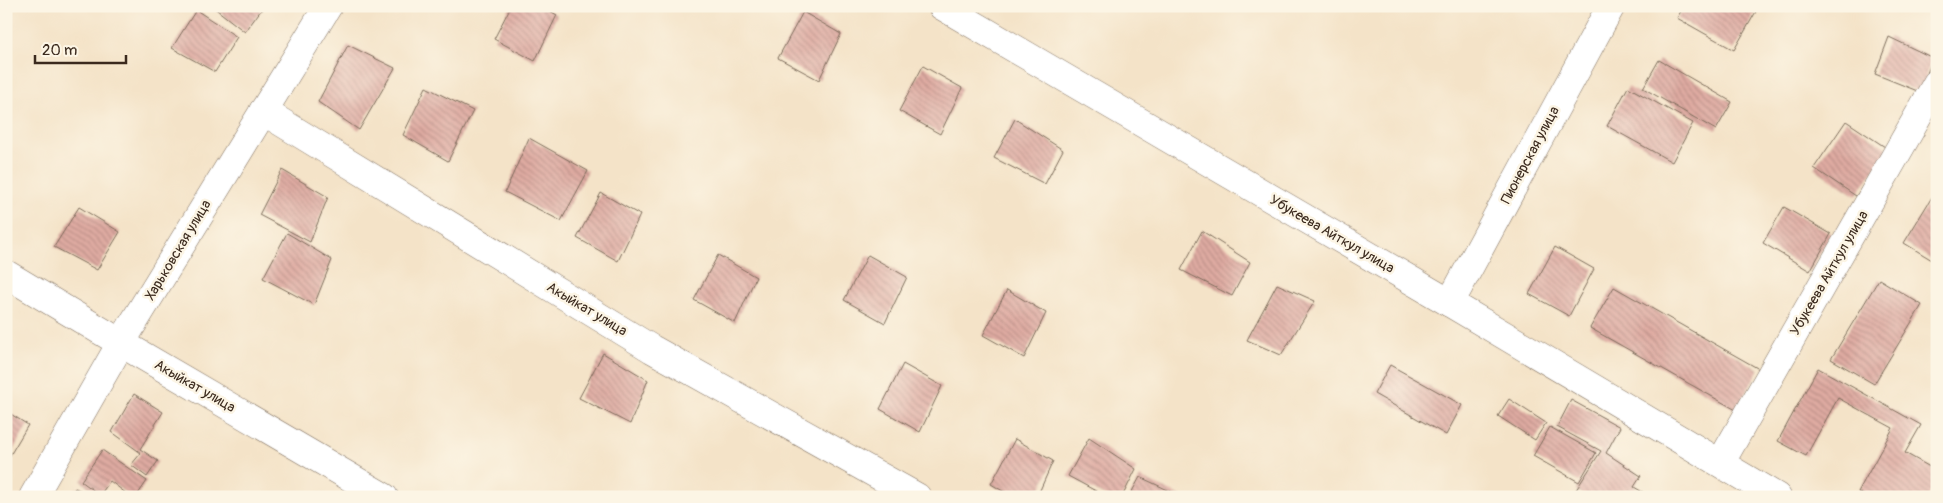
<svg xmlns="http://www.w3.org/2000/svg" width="1943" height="503" font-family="Pangolin,sans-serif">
  <defs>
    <pattern id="building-back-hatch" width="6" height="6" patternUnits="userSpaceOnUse" patternTransform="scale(1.25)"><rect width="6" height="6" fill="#dfaba2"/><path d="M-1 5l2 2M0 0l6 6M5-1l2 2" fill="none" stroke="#b68b83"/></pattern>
  </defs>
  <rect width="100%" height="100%" fill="#fcf5e5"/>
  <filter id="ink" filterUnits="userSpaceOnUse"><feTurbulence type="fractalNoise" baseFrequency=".02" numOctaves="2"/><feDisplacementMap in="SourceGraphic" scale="10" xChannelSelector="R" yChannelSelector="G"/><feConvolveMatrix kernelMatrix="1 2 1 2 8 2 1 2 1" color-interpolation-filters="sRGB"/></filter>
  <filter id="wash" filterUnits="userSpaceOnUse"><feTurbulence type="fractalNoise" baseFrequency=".0096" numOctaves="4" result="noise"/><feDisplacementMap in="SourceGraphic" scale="20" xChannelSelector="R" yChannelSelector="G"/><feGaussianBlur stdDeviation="1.12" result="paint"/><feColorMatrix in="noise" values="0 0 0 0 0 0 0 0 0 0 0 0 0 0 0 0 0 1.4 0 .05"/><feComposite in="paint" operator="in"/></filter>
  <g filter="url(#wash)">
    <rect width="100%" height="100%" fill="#f4e3c8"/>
    <g id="blocks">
      <g fill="url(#building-back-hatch)">
        <path d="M212 6H264L245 32Z"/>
        <path d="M511 6H541L557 15 535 61 494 39Z"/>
        <path d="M1684 6H1755L1758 8 1734 50 1677 18Z"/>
        <path d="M196 10 237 37 215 72 172 48Z"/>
        <path d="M803 12 841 34 819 80 778 58Z"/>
        <path d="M1889 37 1933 58 1920 92 1875 74Z"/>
        <path d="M348 45 395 68 359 130 318 102Z"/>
        <path d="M1659 60 1732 102 1716 130 1643 88Z"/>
        <path d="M923 66 962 88 940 134 899 111Z"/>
        <path d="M426 87 473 111 448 161 403 135Z"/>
        <path d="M1628 87 1693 123 1672 162 1607 126Z"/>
        <path d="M1015 119 1063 150 1045 184 994 158Z"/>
        <path d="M1846 121 1888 149 1856 196 1814 168Z"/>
        <path d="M529 138 588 171 561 221 505 192Z"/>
        <path d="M282 170 328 197 310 242 259 215Z"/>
        <path d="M601 193 640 215 618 261 577 238Z"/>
        <path d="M1932 197 1937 200V263L1904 243Z"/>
        <path d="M79 207 120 232 97 270 54 247Z"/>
        <path d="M1784 207 1831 234 1810 271 1763 243Z"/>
        <path d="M1202 231 1250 262 1232 296 1181 270Z"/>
        <path d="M287 233 332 260 314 305 263 278Z"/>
        <path d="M1555 247 1594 269 1569 316 1529 294Z"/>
        <path d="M718 255 756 277 735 323 694 300Z"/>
        <path d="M868 255 907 277 885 323 844 300Z"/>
        <path d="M1879 279 1922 305 1874 384 1831 359Z"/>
        <path d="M1277 284 1315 301 1281 355 1247 340Z"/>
        <path d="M1614 287 1759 369 1736 410 1590 328Z"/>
        <path d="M1007 290 1046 313 1024 358 983 335Z"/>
        <path d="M603 353 648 380 630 424 579 398Z"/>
        <path d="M903 364 942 386 920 432 880 409Z"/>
        <path d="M1390 365 1462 405 1446 435 1374 394Z"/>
        <path d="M1818 368 1921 425 1905 453 1937 471V481L1928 497H1890L1885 494 1883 497H1867L1858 492 1893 428 1838 398 1806 456 1778 441Z"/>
        <path d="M134 394 163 412 140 449 158 461 147 477 131 465 141 453 112 432Z"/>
        <path d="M1509 399 1546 423 1535 440 1498 416Z"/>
        <path d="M1571 400 1620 427 1606 453 1641 476 1634 487 1651 497H1586L1576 490 1601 451 1557 427Z"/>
        <path d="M6 411 28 425 6 462Z"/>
        <path d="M1550 427 1596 453 1579 482 1533 456Z"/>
        <path d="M1089 438 1136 469 1122 497H1107L1068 476Z"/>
        <path d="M1015 439 1053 461 1037 497H1013L991 484Z"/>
        <path d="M102 450 147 481 136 497H131L110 481 100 495 81 481Z"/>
        <path d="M1140 477 1183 497H1129Z"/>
        <path d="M75 488 96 497H70Z"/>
      </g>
    </g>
  </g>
  <g filter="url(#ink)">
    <use href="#blocks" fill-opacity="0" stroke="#7c6b5a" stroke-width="1"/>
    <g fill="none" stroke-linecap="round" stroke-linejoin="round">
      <defs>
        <g id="street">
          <path d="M942 6 1450 303 1777 497"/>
          <path d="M263 111 652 349 917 497"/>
          <path d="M6 274 121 343 384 497"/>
          <path d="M1450 303 1611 6"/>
          <path d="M1721 462 1937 83"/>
          <path d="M33 497 121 343 328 6"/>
        </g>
      </defs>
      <use href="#street" stroke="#7c6b5a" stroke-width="29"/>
      <use href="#street" stroke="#fff" stroke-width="28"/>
    </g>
  </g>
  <g text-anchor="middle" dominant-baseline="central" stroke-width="5" stroke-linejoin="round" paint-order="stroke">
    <g font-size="14" fill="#3b2a1e" stroke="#fcf5e5">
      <text transform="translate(1530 155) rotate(-62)">Пионерская улица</text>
      <text transform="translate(1332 234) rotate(30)">Убукеева Айткул улица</text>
      <text transform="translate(178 250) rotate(-59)">Харьковская улица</text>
      <text transform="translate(1829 273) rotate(-60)">Убукеева Айткул улица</text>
      <text transform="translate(587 309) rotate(31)">Акыйкат улица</text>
      <text transform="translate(195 386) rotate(30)">Акыйкат улица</text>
    </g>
  </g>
  <rect width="1943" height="503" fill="none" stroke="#fcf5e5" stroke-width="25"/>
  <path d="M35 55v8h91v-8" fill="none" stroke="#3b2a1e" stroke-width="2.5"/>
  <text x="42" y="55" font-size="15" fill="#3b2a1e" stroke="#fcf5e5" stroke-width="4" paint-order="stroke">20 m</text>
</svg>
